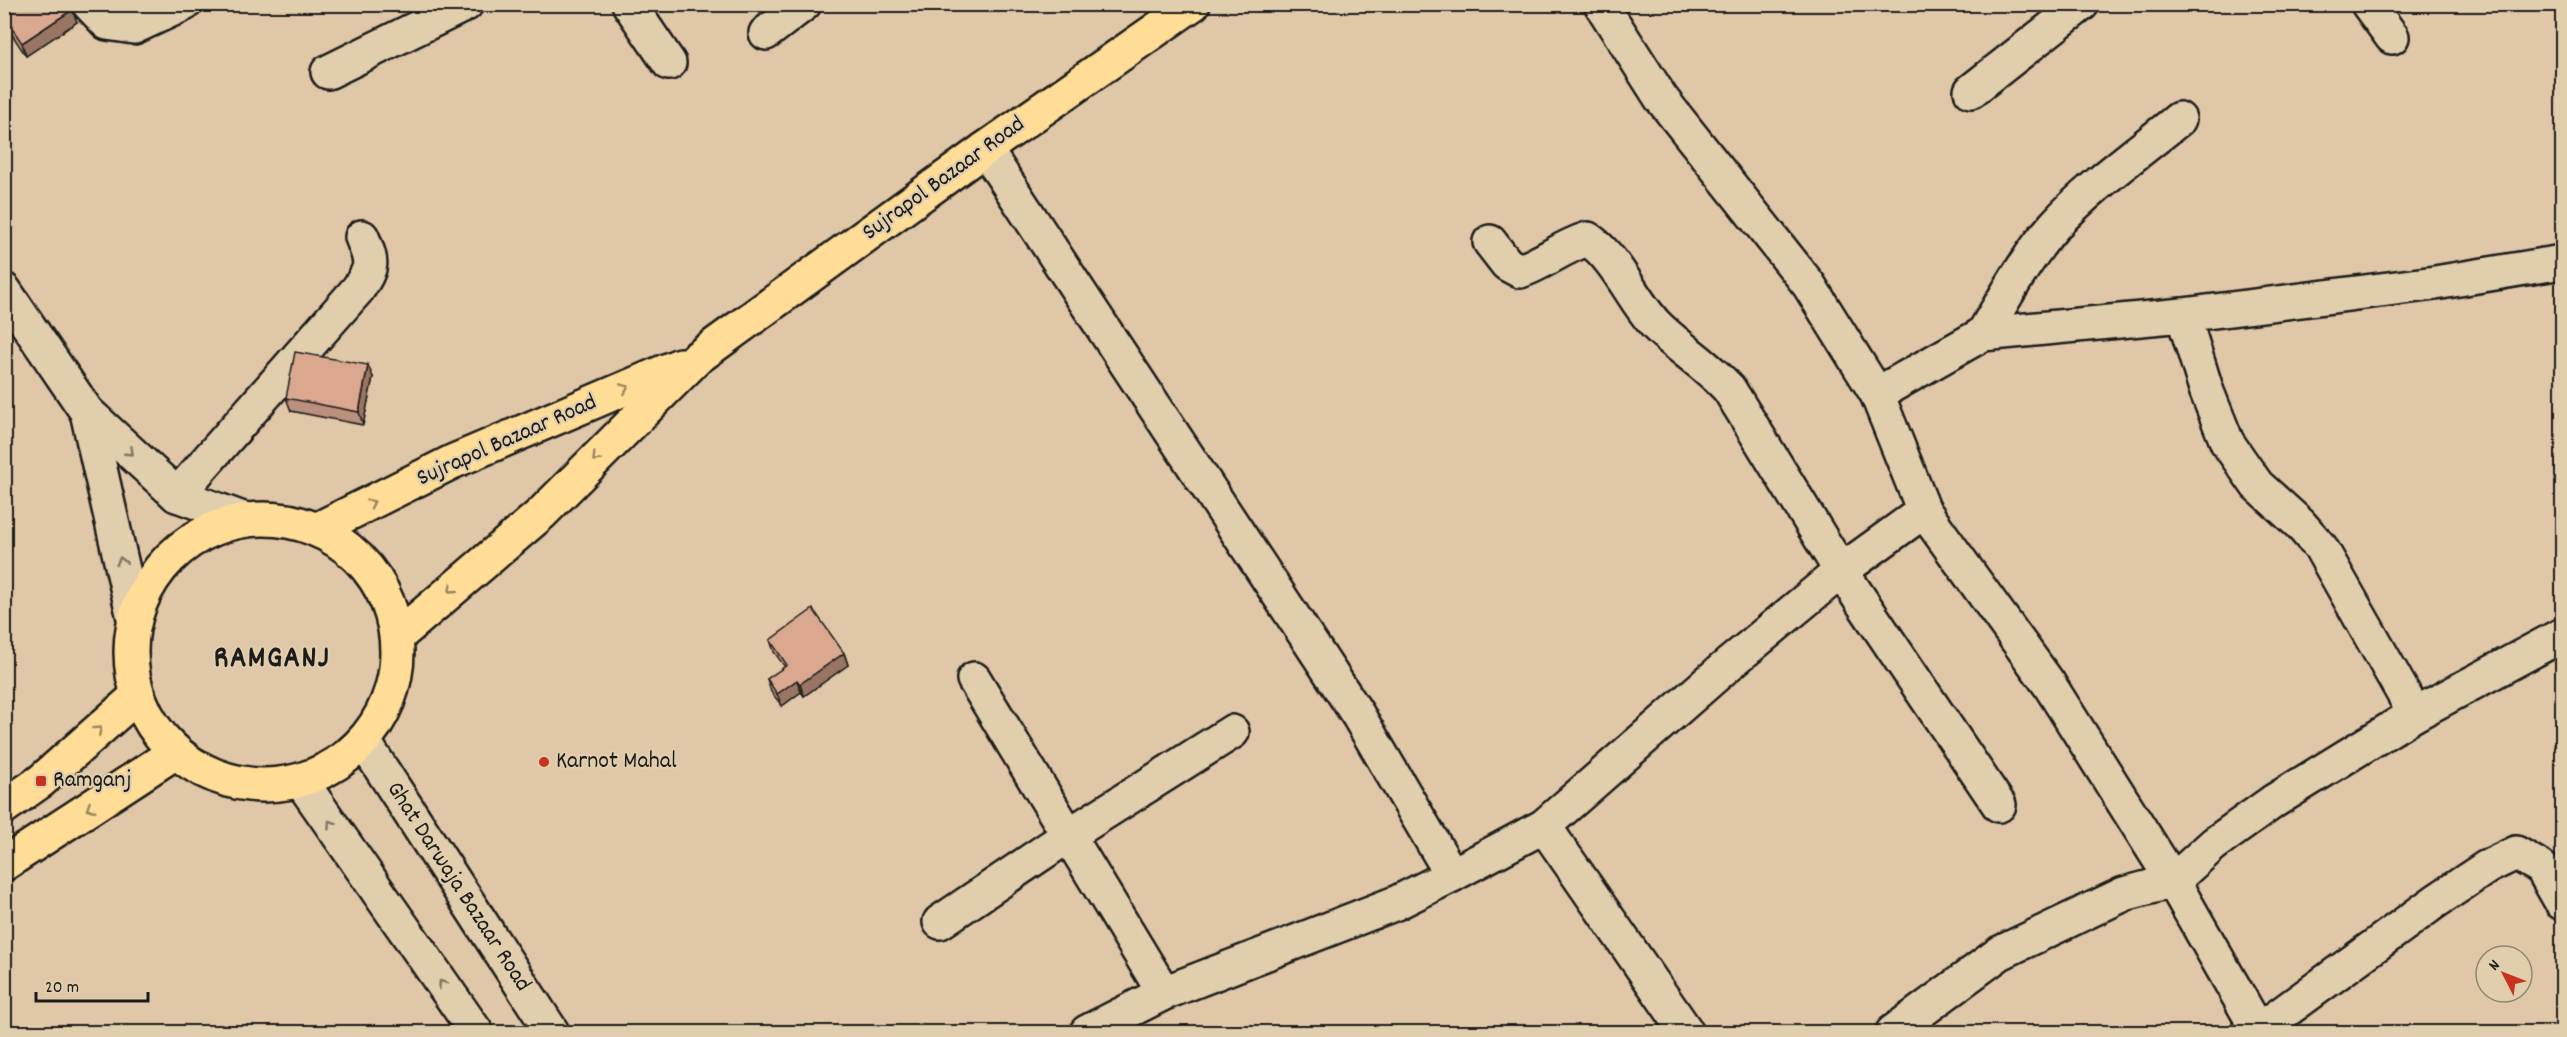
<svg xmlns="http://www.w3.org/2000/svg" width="2567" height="1037" font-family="Dekko,sans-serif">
  <rect width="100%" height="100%" fill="#e0c7a7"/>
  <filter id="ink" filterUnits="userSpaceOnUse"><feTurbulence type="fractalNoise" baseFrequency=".0167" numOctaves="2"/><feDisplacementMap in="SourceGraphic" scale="12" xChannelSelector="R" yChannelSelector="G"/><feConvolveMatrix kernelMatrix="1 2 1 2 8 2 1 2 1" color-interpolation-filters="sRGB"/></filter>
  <g filter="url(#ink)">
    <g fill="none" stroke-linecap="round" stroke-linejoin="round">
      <defs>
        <g id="minor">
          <path d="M89 4 107 23 134 27 184 4"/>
          <path d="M629 4 669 63"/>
          <path d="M1601 4 1661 98 1809 285 1877 394 1924 511 2049 684 2173 881 2259 1032"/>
          <path d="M2368 4 2392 37"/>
          <path d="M766 33 804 4"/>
          <path d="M328 72 466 4"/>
          <path d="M1971 91 2082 4"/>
          <path d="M985 149 1358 715 1452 875 1544 826 1723 669 1841 571 1924 511"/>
          <path d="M1490 242 1507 264 1520 271C1544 263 1563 246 1588 239 1618 260 1631 298 1656 325 1679 348 1706 364 1729 389L1841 571 1999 805"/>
          <path d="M4 290 87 412 177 495 243 519"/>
          <path d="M2183 315 2207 392 2227 442 2257 485 2300 524 2321 548 2415 714"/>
          <path d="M1983 334C2005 298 2026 258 2054 226 2088 188 2139 152 2179 119"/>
          <path d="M1877 394 1983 334 2183 315 2435 283 2562 262"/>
          <path d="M87 412 134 618"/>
          <path d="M177 495 358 289C374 265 372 263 362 237"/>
          <path d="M974 679 1164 993"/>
          <path d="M364 742 552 1032"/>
          <path d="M301 781 476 1032"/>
          <path d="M1544 826 1686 1031"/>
          <path d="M940 922 1069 835 1232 732"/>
          <path d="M2258 1031 2436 901 2487 867 2516 853 2542 868 2562 903"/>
          <path d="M1087 1032 1164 993 1396 903 1452 875"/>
          <path d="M1893 1032 2000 953 2124 894 2173 881 2214 844 2274 801 2415 714 2562 635"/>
        </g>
        <g id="major">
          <circle cx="264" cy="652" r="133"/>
          <path d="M318 529 452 462 680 365"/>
          <path d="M398 636 541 514 697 358 985 149 1193 4"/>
          <path d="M4 807 41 781 137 696"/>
          <path d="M4 864 174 753"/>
        </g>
      </defs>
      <use href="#minor" stroke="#1c1c1c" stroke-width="38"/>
      <use href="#major" stroke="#1c1c1c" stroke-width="38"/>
      <use href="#minor" stroke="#e1ceac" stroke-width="33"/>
      <use href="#major" stroke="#ffdd96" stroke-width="33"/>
    </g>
    <g fill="#bb907b" stroke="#1c1c1c" stroke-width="1.5">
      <path d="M4 4 77 22 26 56 11 33 4 38Z"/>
      <path d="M373 377 363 425 291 411 286 398Z"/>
      <path d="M770 640 844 653 848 665 804 696 801 692 782 706 771 692 767 679 785 667 774 652Z"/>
    </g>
    <g fill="#997664" stroke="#1c1c1c" stroke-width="1.5">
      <path d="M72 10 77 22 26 56 22 43Z"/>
      <path d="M7 21 11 33 4 38V22Z"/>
      <path d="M368 365 373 377 363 425 359 412Z"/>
      <path d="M844 653 848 665 804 696 800 684Z"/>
      <path d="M797 680 801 692 782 706 777 694Z"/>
    </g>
    <g fill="#daa88f" stroke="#1c1c1c" stroke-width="1.5">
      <path d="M4 4H68L72 10 22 43 7 21 4 22Z"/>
      <path d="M295 352 368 365 359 412 286 398Z"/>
      <path d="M813 609 844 653 800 684 797 680 777 694 767 679 787 665 770 640Z"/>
    </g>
    <defs><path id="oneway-chevron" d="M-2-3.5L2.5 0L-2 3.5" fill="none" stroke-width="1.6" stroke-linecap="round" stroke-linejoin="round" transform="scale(1.5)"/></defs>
    <g stroke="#99865f">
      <use href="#oneway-chevron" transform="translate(625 388) rotate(-23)"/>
      <use href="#oneway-chevron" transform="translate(596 458) rotate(135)"/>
      <use href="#oneway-chevron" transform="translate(371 503) rotate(-26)"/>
      <use href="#oneway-chevron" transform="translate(452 589) rotate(139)"/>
      <use href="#oneway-chevron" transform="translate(98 730) rotate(-42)"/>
      <use href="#oneway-chevron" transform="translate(90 808) rotate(147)"/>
    </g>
    <g stroke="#7e7564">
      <use href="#oneway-chevron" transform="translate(130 452) rotate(43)"/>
      <use href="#oneway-chevron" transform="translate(121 561) rotate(-103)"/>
      <use href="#oneway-chevron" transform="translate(331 824) rotate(-125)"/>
      <use href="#oneway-chevron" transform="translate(442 984) rotate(-125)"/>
    </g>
  </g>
  <g fill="#c8321e" stroke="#e1ceac" stroke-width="2">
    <circle cx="544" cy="762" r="6"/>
    <rect x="35" y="775" width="12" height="12" rx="3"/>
  </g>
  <g text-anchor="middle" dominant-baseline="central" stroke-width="4.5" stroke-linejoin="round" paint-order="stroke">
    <g font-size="24" fill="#1c1c1c" stroke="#e1ceac">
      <text transform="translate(944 179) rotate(-36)">Sujrapol Bazaar Road</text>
      <text transform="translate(507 441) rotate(-24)">Sujrapol Bazaar Road</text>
      <text transform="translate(458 887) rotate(57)">Ghat Darwaja Bazaar Road</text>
    </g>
    <g font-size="24" fill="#1c1c1c" stroke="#e1ceac" text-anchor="start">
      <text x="556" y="762">Karnot Mahal</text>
      <text x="53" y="781">Ramganj</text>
    </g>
    <g font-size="30" font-weight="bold" letter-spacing="1.5" fill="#1c1c1c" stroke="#e1ceac">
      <text x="272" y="660">RAMGANJ</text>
    </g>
  </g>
  <rect width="2567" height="1037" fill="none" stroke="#e1ceac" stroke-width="24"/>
  <rect x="12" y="12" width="2543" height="1013" fill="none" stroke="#1c1c1c" stroke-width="2" filter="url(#ink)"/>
  <g transform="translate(2504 974) rotate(312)"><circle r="28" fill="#e1ceac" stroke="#928772" stroke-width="1.5"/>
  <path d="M0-4.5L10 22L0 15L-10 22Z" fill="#c8321e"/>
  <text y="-9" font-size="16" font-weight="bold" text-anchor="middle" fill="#1c1c1c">N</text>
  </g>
  <path d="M36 992v9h112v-9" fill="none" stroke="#1c1c1c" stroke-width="3"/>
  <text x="45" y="992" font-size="18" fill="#1c1c1c" stroke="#e1ceac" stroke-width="4.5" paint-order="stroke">20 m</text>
</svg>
